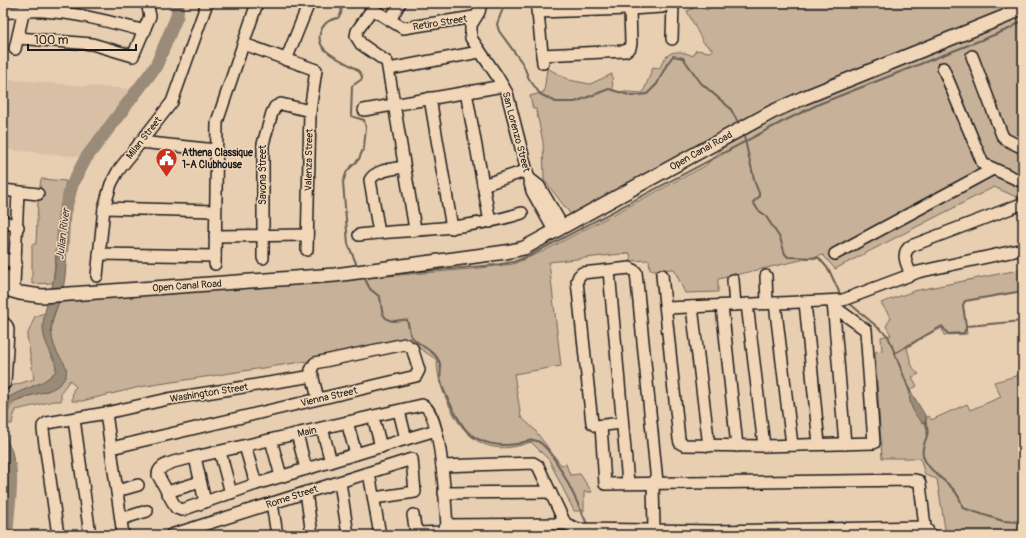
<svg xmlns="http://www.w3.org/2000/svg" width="1026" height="538" font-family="Pangolin,sans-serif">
  <rect width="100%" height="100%" fill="#e8cfb2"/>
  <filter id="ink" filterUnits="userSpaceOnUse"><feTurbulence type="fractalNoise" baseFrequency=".025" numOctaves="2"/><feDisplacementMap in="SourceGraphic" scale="8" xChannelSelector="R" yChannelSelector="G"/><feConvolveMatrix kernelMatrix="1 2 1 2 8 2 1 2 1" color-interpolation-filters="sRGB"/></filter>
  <g filter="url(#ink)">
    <path fill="#d7c0a6" d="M3 79 74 85 131 89 80 157 3 149Z"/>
    <g fill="#c7b199" stroke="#72665a">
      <path d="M713 3H1017L1013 7 801 93 572 216 544 180 543 142 536 109H533L530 96 544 92 547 68 569 80 590 84 612 74 613 91 643 93 653 67 660 68C666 50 677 49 693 56L696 50 709 52 713 50 703 42 687 11 692 9 695 4 707 10Z"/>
      <path d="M1023 11V200L994 187 835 269 823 255 718 279V292L685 293 674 269 650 270 649 260 631 261 630 253 549 262 561 366 514 374 521 417 534 429 561 465 566 464 570 475 580 474 592 492H584V511H574L549 460 531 442C491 457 466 442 449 405 442 390 437 377 437 360L409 341 321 359 140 387 82 401H72L73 390 76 387 70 380 61 392V401H54L16 410 13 418 12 424H6C6 396 28 398 50 390L64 363C46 342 50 323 60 300L364 278 471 269 513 264 544 251 705 166 730 141 776 115Z"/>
      <path d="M41 179 66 181 60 212 53 283 32 284V244H36L38 200Z"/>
      <path d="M1023 269V291L965 301 963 305 967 334 944 335 942 328 923 337 907 348C910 357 910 368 919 374L912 377 917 386 910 390 911 405 922 423 927 420 926 417 929 416 931 420 967 404 970 410 1001 397 994 382 1023 374V535H946L937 479 925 475 920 458H882L875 352 882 351 881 337 891 335 886 326 891 318 881 303 914 291Z"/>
      <path d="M45 313 52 358 56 363V371L45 381 5 399 3 403V392L8 387 34 379 27 336 35 316Z"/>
    </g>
    <g fill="#9a8a78" stroke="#685e53">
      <path d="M58 232H67C66 251 67 270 63 289 60 303 51 315 51 330 52 337 53 344 56 350 59 358 69 365 66 375 59 397 22 391 9 406 3 414 5 430 7 439 8 445 12 449 13 456 14 465 14 474 14 483H8L3 449V403C13 389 43 388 56 371 58 361 43 345 43 328 43 313 49 298 53 283 56 267 57 248 58 232Z"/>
      <path d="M910 390 926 417V424C915 420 907 401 910 390Z"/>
    </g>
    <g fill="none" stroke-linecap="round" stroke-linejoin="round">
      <g stroke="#685e53" stroke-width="2">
        <path d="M342 3 341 14 338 18C329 20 325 22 321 30 310 59 363 61 362 79L352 86 351 116 364 120 366 128 364 147 359 159 347 171 343 182 348 244 356 263"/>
        <path d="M505 3 497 24 499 31 523 64 529 79 535 87 540 94 556 102H575L609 89 632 96 647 94 657 84 667 64 673 56 683 58 701 83 730 108 739 124"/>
        <path d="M744 136 755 183 759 193V197L753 202 758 210 765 215 780 238 785 254 788 257 819 258 829 270 841 296"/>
        <path d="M363 275 370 289 380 297C382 307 380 320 394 321 399 321 402 319 407 320 409 325 409 333 412 337 420 347 437 351 440 364 442 370 439 377 441 382 443 392 461 426 468 432 481 444 500 447 517 444 523 443 531 438 537 441 555 448 579 507 588 526"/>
        <path d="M381 275 495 265 513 262 529 256 782 122 819 104 1009 29 1023 20"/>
        <path d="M849 303 888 336 910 392"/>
        <path d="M966 326 963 305 965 301 1023 291"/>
        <path d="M895 353 942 326 948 334 964 333 967 326 1023 321"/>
        <path d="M925 422C933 437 920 442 923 455 926 469 944 479 953 489 958 494 961 501 963 508L1003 521 1023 522"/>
      </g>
      <g stroke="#9a8a78" stroke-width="13">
        <path d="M62 249 64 214 72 185 86 158 156 66 177 16 178 3"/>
        <path d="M7 535C7 514 13 487 10 467"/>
      </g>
      <defs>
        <g id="minor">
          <path d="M481 3 479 12 471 25V38L497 76 507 93 532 191 555 232"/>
          <path d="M537 3 543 63"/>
          <path d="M3 12C16 13 29 10 43 11 78 13 111 22 145 31"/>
          <path d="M537 12 630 9 662 7 671 3"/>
          <path d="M390 20 400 3"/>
          <path d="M18 38 92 44 133 56 150 16 147 3"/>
          <path d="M672 39 673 3"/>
          <path d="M244 44 316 70 310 111 307 250"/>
          <path d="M15 49 25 5"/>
          <path d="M542 55 625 51 630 48 631 43 630 9"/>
          <path d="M972 56 1002 135 1005 139 1023 148"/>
          <path d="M286 60 309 3"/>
          <path d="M943 68 983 164 1023 182"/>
          <path d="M389 69 479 52"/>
          <path d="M466 92 490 222"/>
          <path d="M430 98 452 228"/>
          <path d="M364 110 503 86"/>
          <path d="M140 142 216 150"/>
          <path d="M530 179 539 186 563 227"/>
          <path d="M483 185 525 171"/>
          <path d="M3 190 38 194"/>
          <path d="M104 208 215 211"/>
          <path d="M3 221 18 227"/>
          <path d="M415 229 387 62 361 44 356 36 357 31 372 9 403 28 474 17"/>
          <path d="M379 233 370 180C375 170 393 169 403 167"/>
          <path d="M359 235C413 229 469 230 522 213"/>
          <path d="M215 236 307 235"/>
          <path d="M99 254 215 256"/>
          <path d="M835 254 993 169"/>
          <path d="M3 258 16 263"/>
          <path d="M263 258V144L272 113 275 107 281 104 310 111"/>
          <path d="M215 264 217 122 257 3"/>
          <path d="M609 271 628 483"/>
          <path d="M662 275 679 439 680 443 684 445 764 446 874 443 866 330 833 306"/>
          <path d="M911 275C907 264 900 253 911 246L1019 205 1023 206"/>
          <path d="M97 276 104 208 111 184 118 171 172 102 207 3"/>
          <path d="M766 276 767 303"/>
          <path d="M733 280 735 305"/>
          <path d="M14 285 18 192"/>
          <path d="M833 301 845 444"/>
          <path d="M805 302 819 444"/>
          <path d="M775 303 792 445"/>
          <path d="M747 304 764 446"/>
          <path d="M722 306 737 446"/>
          <path d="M692 307 709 446"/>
          <path d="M667 308 843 300 918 272 1023 249"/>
          <path d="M3 322 7 326 8 330 5 383 3 384"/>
          <path d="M399 411 406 439"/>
          <path d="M106 413 123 535"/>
          <path d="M373 416 381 447"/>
          <path d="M74 419 90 535"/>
          <path d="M347 422 356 454"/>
          <path d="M622 423 596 426 592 423 577 281 579 276 582 273 630 268 636 272 657 482"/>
          <path d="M601 426 605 484 915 480 919 481 920 484 925 527 931 535"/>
          <path d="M322 428 331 462"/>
          <path d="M297 434 306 469"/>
          <path d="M271 440 281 476"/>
          <path d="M245 446 256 484"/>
          <path d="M111 448 416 376 419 370 412 348 405 344 315 363 311 370 318 399"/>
          <path d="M220 452 231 493"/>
          <path d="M195 457 205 502"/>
          <path d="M442 466 533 463 538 466 563 519 566 524 578 529 717 531 925 527"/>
          <path d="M369 473 380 535"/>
          <path d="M340 482 348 535"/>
          <path d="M653 482 654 530"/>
          <path d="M117 491 138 485"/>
          <path d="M167 492 200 482"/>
          <path d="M306 492 312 535"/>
          <path d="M444 493 550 492"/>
          <path d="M272 503 277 535"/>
          <path d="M413 515 415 527 419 533 442 532 447 525C445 506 442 410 422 405L195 457C184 460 158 462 158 475L176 508 182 510 256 484 436 430"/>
          <path d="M121 519 147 511"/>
          <path d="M447 525 566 524"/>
          <path d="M58 535 43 430V426L47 423 106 413 168 399 313 376"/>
          <path d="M171 535 412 459 415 492 374 498"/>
        </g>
        <g id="major">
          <path d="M3 275 10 283"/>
          <path d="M3 288 20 293 42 296 335 275 506 252 524 248 772 112 803 98 1004 17 1017 10 1023 3"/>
        </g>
      </defs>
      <use href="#minor" stroke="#1c1c1c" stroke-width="14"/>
      <use href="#major" stroke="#1c1c1c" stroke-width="16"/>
      <use href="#minor" stroke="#f1d6b8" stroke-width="11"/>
      <use href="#major" stroke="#f1d6b8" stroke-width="13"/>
    </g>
  </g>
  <defs>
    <symbol id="civic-pin" viewBox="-11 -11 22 30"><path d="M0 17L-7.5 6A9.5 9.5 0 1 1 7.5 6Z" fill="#c8321e" stroke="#f1d6b8"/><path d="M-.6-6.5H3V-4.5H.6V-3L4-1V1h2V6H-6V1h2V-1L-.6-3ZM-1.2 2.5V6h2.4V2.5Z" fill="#fff"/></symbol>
  </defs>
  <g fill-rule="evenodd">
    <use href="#civic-pin" x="154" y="146" width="25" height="34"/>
  </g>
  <g text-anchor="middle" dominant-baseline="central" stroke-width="3" stroke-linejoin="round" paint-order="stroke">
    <g font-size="10" fill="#1c1c1c" stroke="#f1d6b8">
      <text transform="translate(440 23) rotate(-9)">Retiro Street</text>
      <text transform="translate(516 132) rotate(75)">San Lorenzo Street</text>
      <text transform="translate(144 138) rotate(-52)">Milan Street</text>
      <text transform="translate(701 151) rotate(-29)">Open Canal Road</text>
      <text transform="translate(309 160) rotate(-89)">Valenza Street</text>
      <text transform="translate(263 175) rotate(-90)">Savona Street</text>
      <text transform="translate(187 286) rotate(-4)">Open Canal Road</text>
      <text transform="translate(209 393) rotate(-9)">Washington Street</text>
      <text transform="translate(329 397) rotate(-13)">Vienna Street</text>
      <text transform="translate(307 432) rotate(-13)">Main</text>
      <text transform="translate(292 497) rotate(-18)">Rome Street</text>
    </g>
    <g font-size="10" font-weight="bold" fill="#1c1c1c" stroke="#f1d6b8" text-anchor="start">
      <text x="182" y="153">Athena Classique<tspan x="182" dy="12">1-A Clubhouse</tspan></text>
    </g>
    <g font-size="11" font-style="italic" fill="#48423c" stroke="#f1d6b8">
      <text transform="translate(63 234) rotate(-83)">Julian River</text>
    </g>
  </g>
  <rect width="1026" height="538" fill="none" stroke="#f1d6b8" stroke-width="16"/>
  <rect x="8" y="8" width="1010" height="522" fill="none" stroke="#1c1c1c" stroke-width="1.5" filter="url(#ink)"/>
  <path d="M28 44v6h108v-6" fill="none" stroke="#1c1c1c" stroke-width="2"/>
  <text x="34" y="44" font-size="12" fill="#1c1c1c" stroke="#f1d6b8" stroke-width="3" paint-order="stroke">100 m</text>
</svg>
